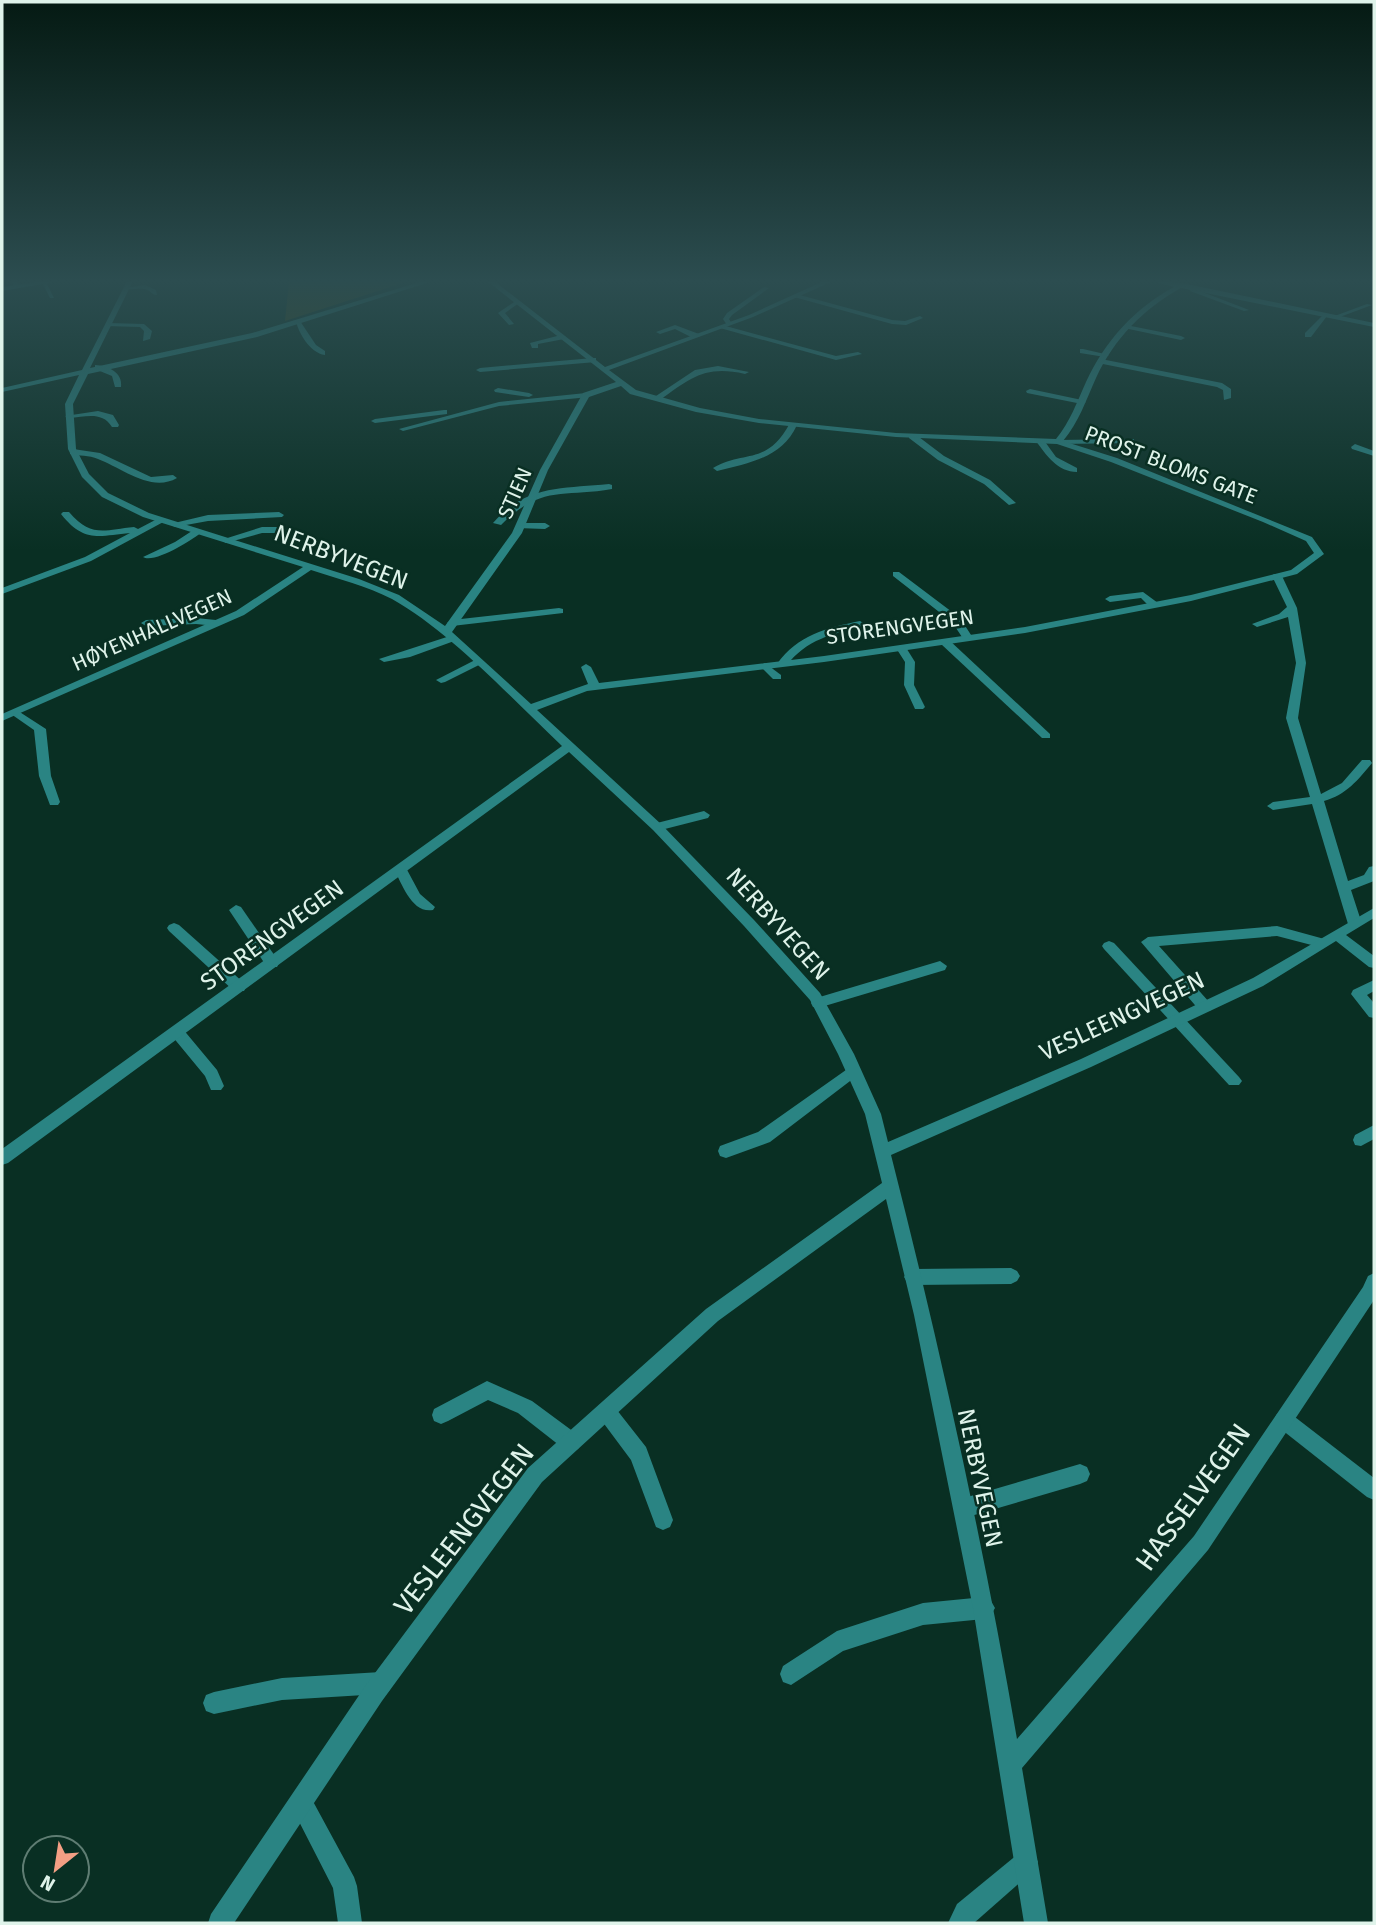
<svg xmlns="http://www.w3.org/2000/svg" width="1376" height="1925" font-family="'Fira Sans',sans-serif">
  <rect width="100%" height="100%" fill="#092f23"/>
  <path fill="#404616" d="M289 281H409L285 321Z"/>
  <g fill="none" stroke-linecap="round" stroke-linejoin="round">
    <g fill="#2a8483" fill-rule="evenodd">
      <path d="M11 281H17L19 288H15Z"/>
      <path d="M42 282H46L54 298H50Z"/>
      <path d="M145 285 156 290 157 295C151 295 151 290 144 289 136 288 130 291 123 288Z"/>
      <path d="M764 287 769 288 732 315 729 319 732 324 727 325 723 319 727 313Z"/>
      <path d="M1192 288 1249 310 1244 311 1190 291Z"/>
      <path d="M796 294 892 320 905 321 920 316 923 318 906 325 892 324 794 297Z"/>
      <path d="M517 300 519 303 505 313 514 324 509 325 498 313Z"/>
      <path d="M1367 304 1372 305 1337 318 1332 317Z"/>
      <path d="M1325 313 1327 316 1311 337H1305V333Z"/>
      <path d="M296 321H300L316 345 325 351V355C310 353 298 332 296 321Z"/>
      <path d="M108 323 144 324 152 331 150 339 143 341 144 331 140 327 106 326Z"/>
      <path d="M675 325 699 334 700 336 693 338 675 329 660 334 656 332Z"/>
      <path d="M722 325 836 356 858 352 862 354 836 360 720 328Z"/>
      <path d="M1126 325 1181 336 1185 338 1181 340 1124 328Z"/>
      <path d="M561 335 564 339 538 344V348H532L530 343Z"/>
      <path d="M1083 349 1109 355 1105 357 1080 353V349Z"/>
      <path d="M593 358H596V362L480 372 476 370 480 368Z"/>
      <path d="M1101 359 1222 383 1231 389V398L1224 400 1223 390 1217 387 1098 363V359Z"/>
      <path d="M95 365C108 366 123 372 121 387H115L112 376 95 369Z"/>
      <path d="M718 366 749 372 745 374C705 365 691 378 660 400L653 398 695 370Z"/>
      <path d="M498 388 529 393 533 395 529 397 495 392 494 390Z"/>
      <path d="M1030 389 1082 400 1086 402 1082 404 1027 393 1026 391Z"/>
      <path d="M586 393 590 395 589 397 499 406 403 431 399 429 499 402Z"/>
      <path d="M444 410H447V414L375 423 371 421 375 419Z"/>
      <path d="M98 411 113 415 119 425 118 427H112C102 411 86 417 69 418L65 416Z"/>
      <path d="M790 423 797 425C782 458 749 463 717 471L713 468C745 450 767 466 790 423Z"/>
      <path d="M909 434H915L944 456 990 480 1016 503 1009 505 984 484 938 460 909 438Z"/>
      <path d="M1037 439H1043L1056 457 1077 468V472C1058 472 1046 455 1036 441Z"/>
      <path d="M1131 439H1134V443L1058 444 1054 442 1058 440Z"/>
      <path d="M1355 444 1374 451V456L1352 449 1351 447Z"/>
      <path d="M73 449 100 453 151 477 173 475 177 478C151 493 122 468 98 459 89 455 79 456 70 454V450Z"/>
      <path d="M609 484 612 485V489C562 498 542 484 501 525L493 523C527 484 562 489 609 484Z"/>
      <path d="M63 512H69C91 538 104 530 134 527L138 529 159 518 167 520 91 561 2 594V588L85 557 130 533C98 536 84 543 61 514Z"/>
      <path d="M279 512 284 515 282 517 208 521 175 527 170 524 208 515Z"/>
      <path d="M520 523H545L550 526 545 529 517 528V524Z"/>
      <path d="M262 527H283L288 530 283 533H262L226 543 221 540Z"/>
      <path d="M195 529 203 531C193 540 154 564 143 557L175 542Z"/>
      <path d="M893 572H899L960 618 973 638 972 640H964L952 622 893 576Z"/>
      <path d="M1274 574 1282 576 1297 608 1306 663 1298 718 1321 794 1342 783 1362 760H1370L1372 763C1358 780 1346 795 1324 801L1348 881 1364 875 1369 867 1374 866V881L1351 890 1362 924 1355 929 1348 924 1312 804 1273 810 1267 806 1273 802 1310 797 1286 718 1296 663 1288 617 1257 627 1252 624 1279 614 1287 607 1272 576Z"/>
      <path d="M1143 592 1158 603V607H1150L1141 598 1110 602 1105 599 1110 596Z"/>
      <path d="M559 608 563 609V613L452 626 447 623 452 620Z"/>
      <path d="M196 618 216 620 221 623 216 626 196 624 146 626 141 623 146 620Z"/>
      <path d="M860 621 865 624 864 626C832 634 807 639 786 666H778L777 664C798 635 826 628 860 621Z"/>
      <path d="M453 635 458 638 457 640 410 657 384 662 379 659Z"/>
      <path d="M945 639 949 640 1050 734V738H1042L941 644V640Z"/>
      <path d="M901 645 905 646 915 662 914 685 925 707 923 709H915L904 685 905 662 896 648Z"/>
      <path d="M477 659 482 662 481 664 445 682 441 683 436 680Z"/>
      <path d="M765 663 781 675V679H773L760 666Z"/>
      <path d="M15 709 46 729 51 776 60 802 58 805H50L39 776 34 730 11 714 9 712Z"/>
      <path d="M704 811 710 815 708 818 657 831 651 827 653 824Z"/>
      <path d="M400 865 405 866 420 894 435 907 433 910C412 914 402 884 394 869Z"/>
      <path d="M236 905 241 907 277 959 279 963 277 967H267L229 910Z"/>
      <path d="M174 923 179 925 244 983 246 987 244 991H234L169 931 167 928 169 925Z"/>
      <path d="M1277 926 1328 940 1330 943 1323 948 1277 936 1159 946 1210 1003 1212 1007 1210 1011H1200L1141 942 1148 937Z"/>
      <path d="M1109 941 1114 943 1239 1077 1242 1081 1239 1085H1229L1104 949 1102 946 1104 943Z"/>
      <path d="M940 961 947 966 945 970 818 1008 813 1007 811 1003 813 999Z"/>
      <path d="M1374 980V991L1367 995 1374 1003V1018L1369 1017 1351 994 1353 990Z"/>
      <path d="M177 1026 182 1028 217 1070 224 1086 221 1090H211L205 1076 172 1036 170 1032 172 1028Z"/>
      <path d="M853 1065 858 1067 861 1071 858 1075 770 1142 726 1158 720 1156 718 1151 720 1146 758 1132Z"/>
      <path d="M1374 1125V1139L1361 1146 1355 1145 1353 1140 1355 1135Z"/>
      <path d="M1011 1268 1017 1271 1020 1276 1017 1281 1011 1284 913 1285 907 1282 904 1277 907 1272 913 1269Z"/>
      <path d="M487 1381 532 1401 578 1435 581 1442 578 1449 571 1451 564 1449 518 1413 488 1400 448 1421 441 1424 434 1421 432 1415 434 1409Z"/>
      <path d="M606 1402 613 1405 646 1447 673 1520 670 1527 663 1530 656 1527 631 1460 599 1417 597 1411 599 1405Z"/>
      <path d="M1284 1411 1291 1414 1374 1478V1500L1367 1497 1277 1426 1274 1420 1277 1414Z"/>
      <path d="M1080 1464 1087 1467 1090 1474 1087 1481 1080 1484 964 1518 957 1515 954 1508 957 1501 964 1498Z"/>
      <path d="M984 1597 991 1601 995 1608 991 1615 984 1619 923 1625 843 1651 791 1685 783 1682 780 1674 783 1666 837 1631 923 1603Z"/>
      <path d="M381 1672 389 1675 392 1683 389 1691 381 1694 282 1700 214 1714 206 1711 203 1703 206 1695 214 1692 282 1678Z"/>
      <path d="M301 1790 309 1794 354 1877 357 1886 362 1923H338L333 1888 289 1802 293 1794Z"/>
      <path d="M1026 1850 1034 1854 1038 1862 1034 1870 974 1923H948L957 1904 1018 1854Z"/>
    </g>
    <g fill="#2a8483" fill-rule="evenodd">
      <path d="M43 281H60L2 291V287Z"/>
      <path d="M127 281H133L90 368 252 333 423 281H433L257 337 88 374 73 404 76 449 89 474 108 493 149 513 359 579 399 595 445 626 512 533 540 470 583 393 616 382 487 281H494L605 367 749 315 824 281H833L753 317 609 370 636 390 700 408 759 419 896 433 1056 439C1070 422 1077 402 1086 382 1105 341 1135 308 1174 287L1152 281 1182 283 1374 323V327L1181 288C1143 309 1114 339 1096 378 1086 400 1079 422 1063 441L1117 458 1312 537 1324 554 1297 574 1191 601 1025 633 824 662 587 691 537 710 661 824 754 920 820 993 854 1054 881 1114 888 1142 1081 1059 1253 978 1374 908V918L1346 935 1374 956V968L1369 967 1336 941 1263 986 1091 1067 891 1155C940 1347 983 1542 1017 1739L1194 1536 1363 1287 1368 1276 1374 1273V1300L1208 1550 1022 1768 1048 1923H1024L973 1608 914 1315 886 1199 718 1321 542 1482 382 1701 234 1923H208L211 1914 366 1685 528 1468 706 1309 882 1183 865 1114 838 1054 810 1000 744 926 653 830 569 752 8 1163 2 1165V1149L562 746C512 699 452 633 392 599 367 586 338 579 311 570L244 615 2 721V714L236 611 303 567 143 517 102 497 82 477 68 449 65 404 79 375 2 392V388L82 370ZM621 386 630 394 696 412 759 423 896 437 1057 444 1111 462 1263 522 1306 541 1314 553 1291 570 1191 595 1025 627 824 656 599 683 591 667 586 664 581 667 588 684 531 704 452 632 522 533 548 470 589 397Z"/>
    </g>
  </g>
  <linearGradient id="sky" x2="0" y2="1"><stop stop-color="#051a13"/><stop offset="0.51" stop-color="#2c4d50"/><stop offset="1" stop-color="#2c4d50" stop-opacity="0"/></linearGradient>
  <rect width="1376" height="551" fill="url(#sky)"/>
  <g text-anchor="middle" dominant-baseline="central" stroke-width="5" stroke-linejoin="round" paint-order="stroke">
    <g font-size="21" fill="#dff3ea" stroke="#092f23">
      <text transform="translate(1171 465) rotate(21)">PROST BLOMS GATE</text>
      <text transform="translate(515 493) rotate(-66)">STIEN</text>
      <text transform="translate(900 627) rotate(-8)">STORENGVEGEN</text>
      <text transform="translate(152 630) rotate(-24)">HØYENHALLVEGEN</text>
    </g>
    <g font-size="24" fill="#dff3ea" stroke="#092f23">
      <text transform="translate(341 557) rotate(21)">NERBYVEGEN</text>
      <text transform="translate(778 924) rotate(48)">NERBYVEGEN</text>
      <text transform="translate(272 935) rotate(-36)">STORENGVEGEN</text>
      <text transform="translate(1122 1016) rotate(-25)">VESLEENGVEGEN</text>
      <text transform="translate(980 1478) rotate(78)">NERBYVEGEN</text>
    </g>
    <g font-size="28" fill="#dff3ea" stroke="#092f23">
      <text transform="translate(1193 1497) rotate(-54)">HASSELVEGEN</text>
      <text transform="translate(464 1529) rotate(-52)">VESLEENGVEGEN</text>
    </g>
  </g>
  <rect width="1376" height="1925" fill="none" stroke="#dff3ea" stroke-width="7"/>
  <g transform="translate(56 1869) rotate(210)"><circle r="33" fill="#092f23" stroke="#5f7d73" stroke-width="2"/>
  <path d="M0-5L12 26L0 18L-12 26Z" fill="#f39f84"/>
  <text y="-10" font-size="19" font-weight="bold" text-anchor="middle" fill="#dff3ea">N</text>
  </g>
</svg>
